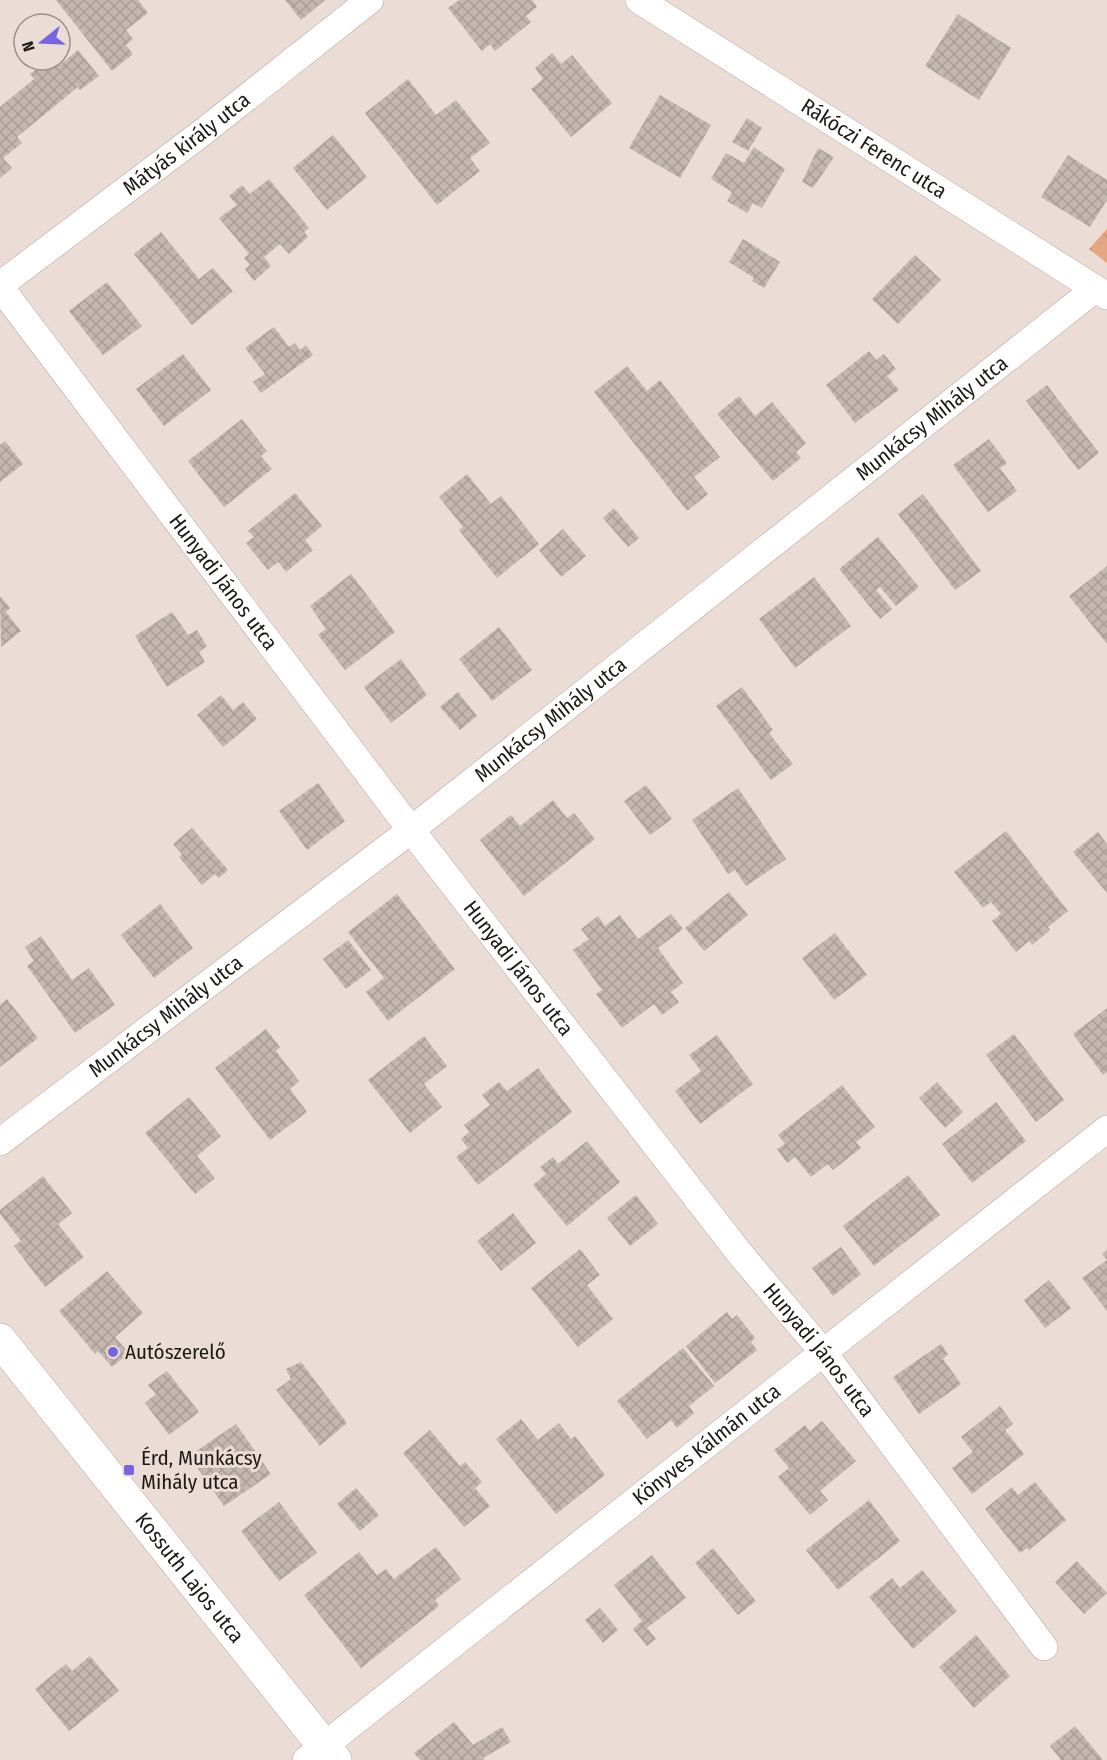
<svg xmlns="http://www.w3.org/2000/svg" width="1107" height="1760" font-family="'Fira Sans Condensed',sans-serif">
  <defs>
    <pattern id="park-crowns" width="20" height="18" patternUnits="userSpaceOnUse" patternTransform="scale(1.5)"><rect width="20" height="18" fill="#e5a783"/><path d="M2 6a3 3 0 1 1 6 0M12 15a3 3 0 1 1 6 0" fill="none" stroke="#c48f70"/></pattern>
    <pattern id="building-cross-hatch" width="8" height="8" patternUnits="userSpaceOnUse" patternTransform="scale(1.5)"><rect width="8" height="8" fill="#c4b7b0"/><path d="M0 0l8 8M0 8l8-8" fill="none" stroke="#a89d97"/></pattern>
  </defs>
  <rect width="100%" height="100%" fill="#ebddd6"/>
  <path fill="url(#park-crowns)" d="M1107 229V263L1089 249Z"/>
  <g fill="url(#building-cross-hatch)">
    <path d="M56 0H138L148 13 126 30 133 39 126 45 133 54 112 71Z"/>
    <path d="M285 0H325L301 20Z"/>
    <path d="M459 0H532L537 7 526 16 531 22 495 51 490 44 482 51 448 8Z"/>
    <path d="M958 14 1011 48 979 100 925 66Z"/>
    <path d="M78 50 99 76 80 90 78 87 17 137 22 143 3 158 12 168 0 178V107L34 79 30 74 45 62 49 67 57 61 60 65Z"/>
    <path d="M552 53 561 64 572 55 612 103 571 137 531 89 543 79 535 68Z"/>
    <path d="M408 79 436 115 456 100 490 143 470 158 480 171 437 205 365 113Z"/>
    <path d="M660 95 711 125 680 178 629 148Z"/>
    <path d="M747 118 762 128 748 151 732 142Z"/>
    <path d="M333 135 367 177 327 210 293 168Z"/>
    <path d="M754 147 785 169 762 208 753 203 747 213 727 201 732 192 711 179 726 153 744 163Z"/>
    <path d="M818 148 834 157 813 188 802 182Z"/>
    <path d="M1068 155 1107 180V200L1090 227 1041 197Z"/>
    <path d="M269 179 309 228 304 232 308 237 289 254 280 244 264 257 271 266 254 281 245 269 250 265 244 258 249 254 219 218 237 205 229 196 242 185 250 194Z"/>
    <path d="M161 232 199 279 213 268 233 291 192 325 134 254Z"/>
    <path d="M743 239 780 262 764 288 752 281 754 278 729 262Z"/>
    <path d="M915 255 941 280 898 324 872 299Z"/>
    <path d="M107 282 142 326 103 355 69 311Z"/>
    <path d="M274 327 289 347 295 343 300 350 306 345 313 355 261 393 253 382 265 374 245 348Z"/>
    <path d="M869 351 876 360 884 354 896 369 887 376 899 390 855 423 826 385Z"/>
    <path d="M183 354 211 390 164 426 136 389Z"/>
    <path d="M627 366 647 391 660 380 720 457 694 477 708 494 687 511 594 392Z"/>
    <path d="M1047 385 1099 453 1078 470 1026 401Z"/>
    <path d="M739 396 755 416 772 402 806 443 796 452 801 458 773 481 717 414Z"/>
    <path d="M242 419 267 451 261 456 272 469 224 507 188 461Z"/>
    <path d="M989 439 1007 463 1000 468 1017 491 988 512 953 465Z"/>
    <path d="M5 441 23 464 0 482V445Z"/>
    <path d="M467 474 491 504 501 496 539 544 497 578 459 530 463 527 439 497Z"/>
    <path d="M295 493 322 526 305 540 313 550 286 572 278 562 268 570 246 543 254 537 248 531Z"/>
    <path d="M923 494 981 571 955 590 898 514Z"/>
    <path d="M614 508 639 538 628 547 603 518Z"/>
    <path d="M563 529 586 556 561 577 539 550Z"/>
    <path d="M878 537 919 587 896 606 880 587 876 590 892 609 880 619 839 569Z"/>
    <path d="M1107 566V644L1069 596Z"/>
    <path d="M351 574 395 632 345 670 318 635 326 629 310 606Z"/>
    <path d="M814 577 851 626 795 668 759 619Z"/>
    <path d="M0 596 10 608 6 612 21 631 1 647Z"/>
    <path d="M172 612 188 635 197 630 207 646 199 652 205 662 167 687 135 636Z"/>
    <path d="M499 627 532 670 492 701 459 659Z"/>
    <path d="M401 659 427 695 391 723 364 687Z"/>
    <path d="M742 687 773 730 769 733 793 764 771 780 716 706Z"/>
    <path d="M458 692 477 716 460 730 440 707Z"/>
    <path d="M221 695 233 710 243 702 257 719 223 747 197 715Z"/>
    <path d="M318 783 345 821 307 850 279 811Z"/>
    <path d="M646 785 672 819 650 835 624 801Z"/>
    <path d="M738 788 786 859 746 886 735 870 728 874 692 820Z"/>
    <path d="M553 800 567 818 574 813 595 839 524 896 480 840 511 815 520 826Z"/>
    <path d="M192 828 228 870 219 878 215 874 202 885 179 857 182 854 173 844Z"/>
    <path d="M1006 831 1068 911 1048 927 1050 930 1032 945 1029 941 1016 952 992 921 1001 914 991 902 983 908 954 872Z"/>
    <path d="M1098 832 1107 844V893L1073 852Z"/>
    <path d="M729 892 748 915 704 951 685 928Z"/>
    <path d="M397 894 455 969 388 1021 366 992 384 978 348 932Z"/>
    <path d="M160 904 193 948 154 978 121 935Z"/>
    <path d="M671 914 683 929 658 948 683 983 671 992 679 1002 662 1015 654 1004 622 1028 596 994 602 990 573 950 589 939 581 929 598 916 605 926 620 915 638 939Z"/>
    <path d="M835 933 867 975 834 1000 802 958Z"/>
    <path d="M41 936 72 980 89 968 115 1005 75 1033 27 966 34 961 25 947Z"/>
    <path d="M348 940 371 970 346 989 323 959Z"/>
    <path d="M7 999 38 1038 0 1067V1005Z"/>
    <path d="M1107 1008V1072L1103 1075 1073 1034Z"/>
    <path d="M266 1029 280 1047 276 1051 299 1081 290 1089 307 1112 270 1140 215 1068Z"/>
    <path d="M1014 1034 1064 1100 1036 1122 986 1055Z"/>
    <path d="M717 1035 753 1084 700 1124 675 1091 701 1071 689 1055Z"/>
    <path d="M424 1036 447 1066 424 1084 442 1107 410 1133 368 1080Z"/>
    <path d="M538 1068 572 1112 478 1185 456 1157 468 1148 461 1139 469 1132 464 1125 490 1105 482 1095 499 1082 507 1091Z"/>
    <path d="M937 1082 963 1112 945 1128 919 1098Z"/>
    <path d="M842 1085 875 1127 856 1142 861 1148 833 1170 828 1164 811 1177 795 1157 787 1163 777 1149 785 1144 778 1135Z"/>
    <path d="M189 1097 221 1136 197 1156 215 1178 195 1194 145 1133Z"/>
    <path d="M996 1102 1026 1141 972 1183 942 1144Z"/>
    <path d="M587 1141 620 1182 567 1226 533 1185 546 1174 540 1167 553 1157 558 1164Z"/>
    <path d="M908 1175 940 1215 874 1266 843 1226Z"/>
    <path d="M43 1176 72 1213 58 1224 84 1257 45 1287 14 1246 21 1241 0 1214V1210Z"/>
    <path d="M636 1195 658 1224 630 1246 607 1218Z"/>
    <path d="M513 1213 536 1243 501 1271 477 1241Z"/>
    <path d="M841 1247 861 1274 833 1296 812 1268Z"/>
    <path d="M580 1249 600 1275 587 1285 613 1319 578 1347 531 1288Z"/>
    <path d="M1107 1250V1311L1082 1278 1107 1260 1102 1254Z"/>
    <path d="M107 1271 143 1313 115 1337 129 1353 112 1367 98 1351 95 1354 59 1311Z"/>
    <path d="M1049 1280 1071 1308 1045 1328 1024 1300Z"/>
    <path d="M727 1312 732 1319 737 1315 755 1338 751 1342 757 1350 715 1383 686 1346Z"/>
    <path d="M941 1344 948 1354 943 1359 961 1384 919 1414 893 1377Z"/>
    <path d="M683 1348 714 1386 689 1406 694 1413 677 1428 671 1420 647 1439 617 1401Z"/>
    <path d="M301 1362 347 1423 320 1446 276 1390 291 1379 286 1369Z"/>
    <path d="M167 1371 199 1412 169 1435 145 1403 156 1394 148 1385Z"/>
    <path d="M1000 1406 1013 1424 1005 1430 1024 1454 972 1494 952 1468 973 1452 961 1437Z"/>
    <path d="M521 1419 538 1440 559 1423 571 1439 575 1436 605 1475 556 1514 496 1439Z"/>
    <path d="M822 1421 856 1461 820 1491 828 1500 810 1515 778 1477 789 1468 774 1450 805 1425 810 1431Z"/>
    <path d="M236 1424 271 1474 224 1506 189 1456Z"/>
    <path d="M430 1430 460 1466 465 1462 482 1482 475 1488 490 1506 464 1527 403 1453Z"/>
    <path d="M1035 1482 1066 1520 1029 1550 1027 1548 1020 1553 985 1509 1012 1487 1018 1495Z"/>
    <path d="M356 1488 379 1515 360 1531 337 1504Z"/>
    <path d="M869 1500 900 1541 838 1590 806 1550Z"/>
    <path d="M279 1502 317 1553 279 1581 241 1531Z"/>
    <path d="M436 1547 461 1579 435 1600 439 1606 361 1668 304 1595 359 1552 377 1575 386 1569 394 1579Z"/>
    <path d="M713 1548 756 1601 738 1615 695 1563Z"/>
    <path d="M652 1555 686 1598 647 1628 656 1639 647 1646 633 1629 642 1621 614 1585Z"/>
    <path d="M1077 1561 1107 1593 1084 1614 1055 1582Z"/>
    <path d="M922 1570 957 1611 913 1649 869 1597 892 1578 900 1588Z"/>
    <path d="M600 1608 618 1630 603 1643 585 1620Z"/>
    <path d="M976 1635 1010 1676 974 1708 939 1667Z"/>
    <path d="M90 1656 119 1691 69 1731 35 1689 66 1664 72 1671Z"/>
    <path d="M454 1722 473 1745 502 1727 511 1742 483 1758 484 1760H420L414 1753Z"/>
    <path d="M1075 1726 1103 1760H1061L1050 1746Z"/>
  </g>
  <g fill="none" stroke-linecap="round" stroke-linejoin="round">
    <defs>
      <g id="minor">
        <path id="s1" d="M639 0 1107 296"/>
        <path id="s2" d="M0 285 203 132 370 0"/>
        <path id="s3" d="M0 287 411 830 741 1255 823 1352 1044 1647"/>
        <path id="s4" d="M0 1142 411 830 1095 289"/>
        <path id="s5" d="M306 1760 1107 1129"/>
      </g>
      <g id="tertiary">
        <path id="s6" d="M0 1340 335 1760"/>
      </g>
    </defs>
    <use href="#minor" stroke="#b3a59e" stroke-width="28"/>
    <use href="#tertiary" stroke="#b3a59e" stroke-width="34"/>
    <use href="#minor" stroke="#fff" stroke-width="27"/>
    <use href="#tertiary" stroke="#fff" stroke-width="33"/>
  </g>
  <g fill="#7765df" stroke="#ebddd6" stroke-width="2">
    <circle cx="113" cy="1352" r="6"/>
    <rect x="123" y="1464" width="12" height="12" rx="3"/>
  </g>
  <g text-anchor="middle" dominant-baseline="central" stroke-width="6" stroke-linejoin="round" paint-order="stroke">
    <g font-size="21" fill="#1e1916" stroke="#ebddd6">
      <text stroke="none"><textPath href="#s2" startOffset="234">Mátyás király utca</textPath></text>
      <text stroke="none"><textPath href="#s1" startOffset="278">Rákóczi Ferenc utca</textPath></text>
      <text stroke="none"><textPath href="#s4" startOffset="1180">Munkácsy Mihály utca</textPath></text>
      <text stroke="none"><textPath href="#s3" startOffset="370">Hunyadi János utca</textPath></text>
      <text stroke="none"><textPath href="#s4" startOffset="694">Munkácsy Mihály utca</textPath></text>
      <text stroke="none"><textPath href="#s3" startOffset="856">Hunyadi János utca</textPath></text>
      <text stroke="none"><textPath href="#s4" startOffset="208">Munkácsy Mihály utca</textPath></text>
      <text stroke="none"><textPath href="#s3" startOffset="1342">Hunyadi János utca</textPath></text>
      <text stroke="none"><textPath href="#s5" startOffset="510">Könyves Kálmán utca</textPath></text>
      <text stroke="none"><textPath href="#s6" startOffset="304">Kossuth Lajos utca</textPath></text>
    </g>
    <g font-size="21" fill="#1e1916" stroke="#ebddd6" text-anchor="start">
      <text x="125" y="1352">Autószerelő</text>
      <text x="141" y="1458">Érd, Munkácsy<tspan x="141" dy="24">Mihály utca</tspan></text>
    </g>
  </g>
  <g transform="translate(42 42) rotate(252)"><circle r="28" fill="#ebddd6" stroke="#998f89" stroke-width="1.5"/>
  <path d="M0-4.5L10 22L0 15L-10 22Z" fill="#7765df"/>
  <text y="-9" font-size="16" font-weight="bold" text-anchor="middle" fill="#1e1916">N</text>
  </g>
</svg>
